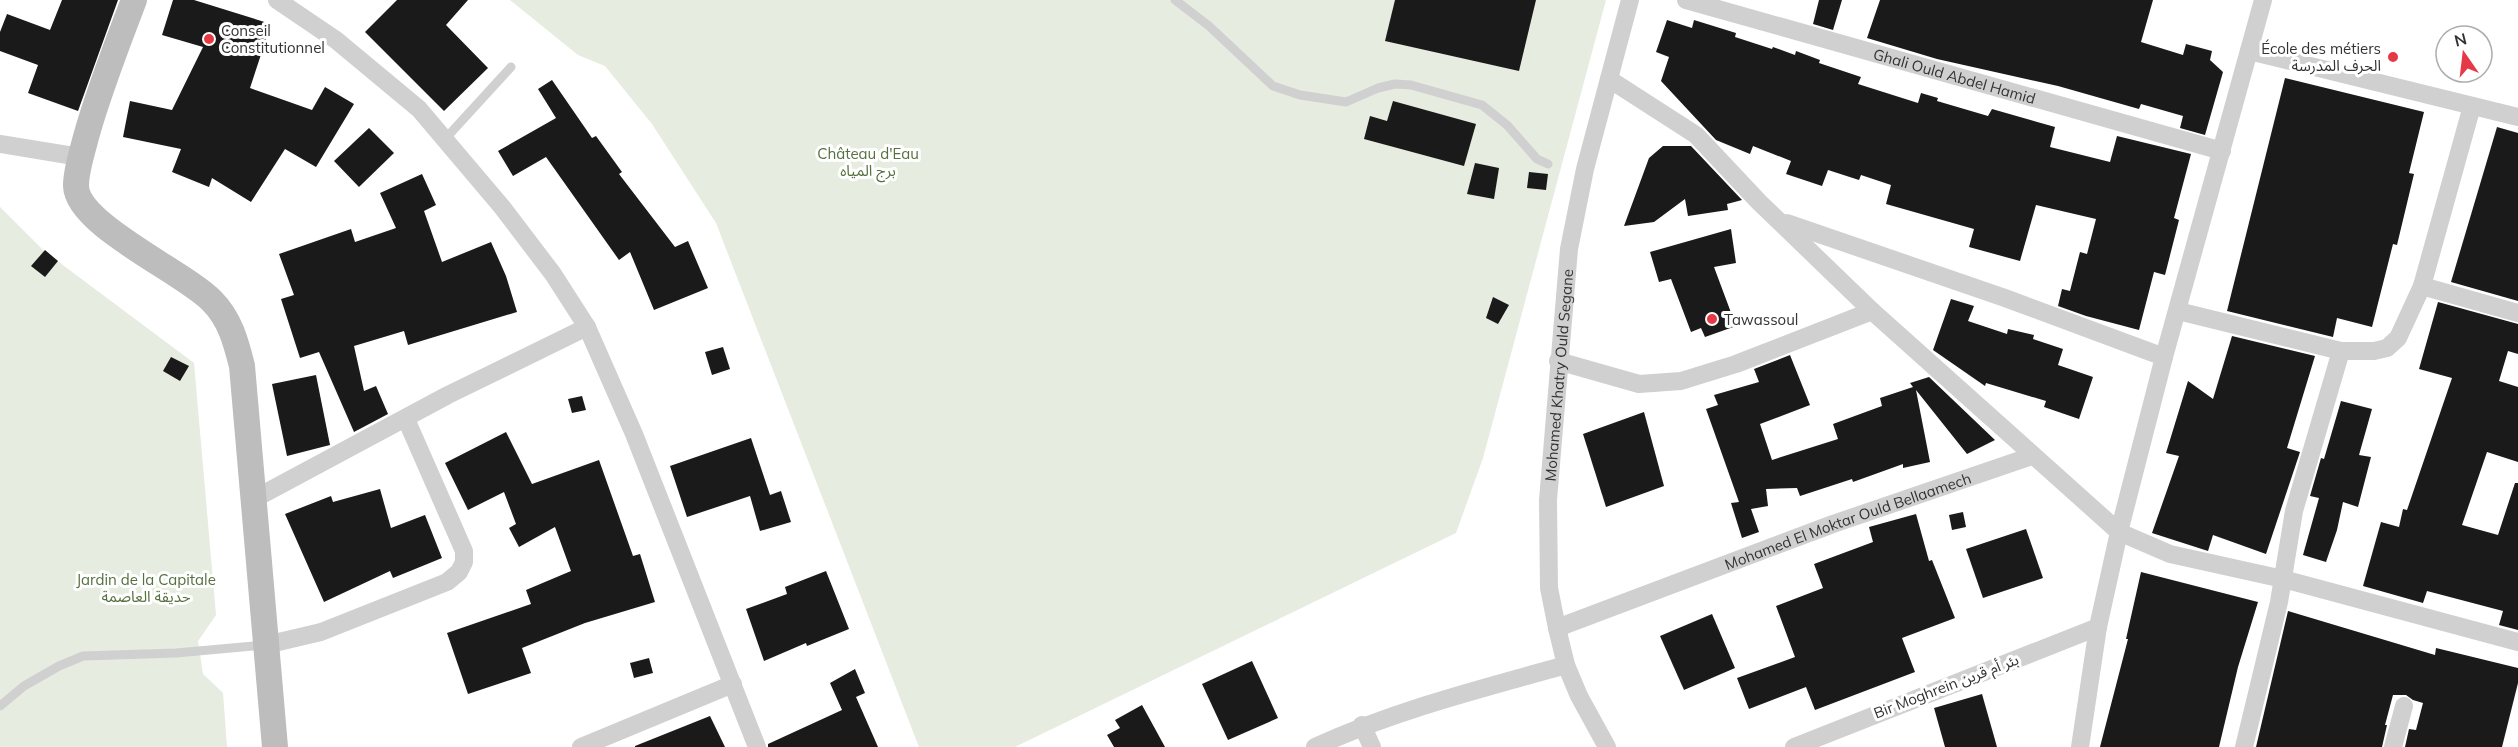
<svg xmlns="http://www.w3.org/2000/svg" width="2518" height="747" font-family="Mulish,'Noto Sans Arabic',sans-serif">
  <rect width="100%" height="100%" fill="#fff"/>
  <g fill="#e6ecdf">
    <path d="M510 0H1606L1483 458 1456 533 1015 747H919L716 223 652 124 605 66 578 55Z"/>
    <path d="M0 207 44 251 194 363 216 615 198 641 203 674 223 693 227 747H0Z"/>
  </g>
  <g fill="#1a1a1a">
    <path d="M62 0H118L78 111 28 93 38 65 0 51V32L7 14 50 30Z"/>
    <path d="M173 0H194L271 24 250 88 312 110 325 87 354 104 316 167 285 149 251 202 212 178 209 187 172 172 181 149 123 137 130 101 172 110 203 47 162 35Z"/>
    <path d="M397 0H468L446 25 488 68 444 111 365 32Z"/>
    <path d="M1395 0H1536L1519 71 1385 41Z"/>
    <path d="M1819 0H1842L1833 30 1813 24Z"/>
    <path d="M1880 0H2153L2141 42 2183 55 2186 44 2212 51 2210 60 2223 72 2205 135 2180 128 2183 116 2141 104 2139 109 2058 86 1937 59 1867 38Z"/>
    <path d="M1667 20 1692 28 1694 20 1736 33 1735 37 1772 49 1773 47 1795 55 1796 51 1820 60 1819 63 1861 77 1858 84 1918 103 1921 93 1938 98 1937 101 1988 116 1992 109 2055 127 2050 147 2110 162 2117 136 2191 154 2174 218 2179 220 2165 275 2154 272 2139 330 2086 316 2058 306 2062 289 2070 291 2080 252 2087 254 2096 219 2036 205 2020 261 1969 247 1974 229 1886 204 1891 185 1861 175 1859 180 1828 170 1822 186 1786 174 1791 161 1753 146 1750 154 1716 140 1661 81 1669 57 1656 52Z"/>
    <path d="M2285 78 2424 112 2409 173 2414 174 2397 245 2393 244 2372 327 2337 318 2333 337 2227 311Z"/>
    <path d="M552 80 592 138 596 136 622 172 619 174 675 247 688 241 708 288 654 310 630 252 619 260 546 157 513 176 498 151 556 118 538 89Z"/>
    <path d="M1393 101 1476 124 1464 166 1364 139 1370 116 1387 121Z"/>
    <path d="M2497 127 2518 133V301L2451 282Z"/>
    <path d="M369 128 394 153 359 187 334 161Z"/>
    <path d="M1663 146H1691L1742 200 1727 204 1728 210 1688 216 1685 199 1654 222 1624 226 1649 158Z"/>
    <path d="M1475 163 1499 168 1494 199 1467 194Z"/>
    <path d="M1529 172 1548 174 1546 190 1527 188Z"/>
    <path d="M422 174 436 205 424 211 442 262 491 242 506 276 517 312 408 345 404 331 354 346 364 391 376 386 388 414 354 432 319 352 300 358 281 299 294 295 279 254 351 229 355 242 396 228 380 193Z"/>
    <path d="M1731 229 1736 263 1714 267 1736 326 1705 337 1701 328 1691 332 1671 279 1659 282 1650 252Z"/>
    <path d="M45 250 58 261 45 277 31 266Z"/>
    <path d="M1493 297 1509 305 1498 324 1486 318Z"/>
    <path d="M1951 299 1974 306 1968 321 2007 334 2008 329 2034 335 2033 339 2063 349 2058 365 2093 377 2079 419 2044 407 2046 401 1986 383 1985 386 1933 350Z"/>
    <path d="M2438 302 2518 324V354L2508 351 2499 381 2518 387V462L2487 452 2462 525 2498 535 2515 483H2518V630L2499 625 2503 611 2427 591 2423 603 2363 586 2381 522 2399 527 2403 509 2407 510 2452 378 2419 369Z"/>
    <path d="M2232 336 2315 356 2287 448 2300 452 2266 554 2213 535 2208 551 2152 533 2179 456 2166 453 2188 381 2213 399Z"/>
    <path d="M723 347 730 369 712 375 705 352Z"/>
    <path d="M1790 355 1810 405 1760 424 1772 460 1838 439 1833 424 1882 406 1880 398 1913 387 1910 383 1929 377 1995 440 1967 454 1916 390 1930 462 1903 468V464L1853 482 1852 479 1800 496 1797 488 1766 489 1768 506 1751 509 1759 532 1742 538 1731 503 1739 502 1706 409 1718 405 1714 395 1759 382 1754 369Z"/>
    <path d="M171 357 189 366 180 381 163 371Z"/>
    <path d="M316 375 330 445 287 456 272 384Z"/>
    <path d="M582 396 586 410 572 413 568 399Z"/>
    <path d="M2341 401 2372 409 2359 455 2371 457 2358 507 2343 502 2337 530 2326 562 2303 555 2319 498 2310 496 2321 458 2324 459Z"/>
    <path d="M1644 412 1664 486 1606 507 1583 434Z"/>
    <path d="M506 432 532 484 599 460 633 556 640 554 655 602 585 623 522 648 531 673 468 694 447 633 531 604 526 590 571 571 555 527 519 547 509 528 516 524 504 492 468 510 445 463Z"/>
    <path d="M751 438 770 495 781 491 791 522 760 531 750 496 687 517 670 466Z"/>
    <path d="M380 489 391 528 425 515 442 558 393 578 390 571 324 602 285 514 331 496 333 502Z"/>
    <path d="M1963 512 1966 527 1952 530 1949 515Z"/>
    <path d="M1916 514 1929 561 1932 560 1955 618 1902 638 1915 672 1815 710 1806 687 1749 709 1737 678 1795 657 1776 606 1823 588 1814 564 1873 542 1869 527Z"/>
    <path d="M2026 529 2043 578 1983 598 1966 549Z"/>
    <path d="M826 571 849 629 807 646 806 643 764 661 746 609 787 594 785 587Z"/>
    <path d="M2141 572 2258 602 2238 667 2219 747H2100L2128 639H2126Z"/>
    <path d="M2288 611 2435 655 2436 648 2518 668V683L2502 747H2405L2409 729 2416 730 2423 703 2413 700 2406 695H2393L2385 725H2387L2382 747H2256Z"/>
    <path d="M1712 614 1735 668 1684 690 1660 636Z"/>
    <path d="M649 658 653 673 634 678 630 663Z"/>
    <path d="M1252 661 1278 718 1228 740 1202 684Z"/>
    <path d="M855 669 865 693 856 697 878 747H768V744L842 710 830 683Z"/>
    <path d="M1982 694 1997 747H1945L1934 708Z"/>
    <path d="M1142 705 1165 747H1114L1107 735 1120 728 1115 720Z"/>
    <path d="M710 716 725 747H635V746Z"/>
  </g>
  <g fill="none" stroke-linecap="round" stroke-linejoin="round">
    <g stroke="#d0d0d0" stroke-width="9">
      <path d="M1175 0 1209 26 1273 86 1300 95 1346 102 1378 88 1395 84 1411 85 1482 105 1507 125 1537 159 1548 164"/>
      <path d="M446 138 511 67"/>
      <path d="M0 706 24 686 59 666 83 656 176 653 265 645"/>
    </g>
    <g stroke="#d0d0d0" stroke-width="18">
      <path d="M277 0 336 40 419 109 502 207 553 274 587 327 634 434 757 747"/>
      <path id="s1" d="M1686 0 2222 151"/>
      <path d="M2249 51 2518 117"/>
      <path d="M1609 79 1696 135 1759 202 1872 311 2119 532 2170 554 2283 579 2518 642"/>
      <path d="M0 144 80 157"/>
      <path d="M1787 223 2005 298 2164 357"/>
      <path d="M2422 286 2518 313"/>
      <path d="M2178 311 2341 351H2374L2387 348 2398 338 2422 286 2472 106"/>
      <path d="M1558 361 1639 384 1681 381 1736 364 1872 311"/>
      <path d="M254 499 448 395 587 327"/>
      <path id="s2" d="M1557 628 1833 524 2032 456"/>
      <path d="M266 645 321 632 447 582 459 572 464 562V551L406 419"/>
      <path d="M1362 725 1372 747"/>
      <path d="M581 747 733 684"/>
      <path d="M1315 747C1396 710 1480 689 1566 665"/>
      <path id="s3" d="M1607 747 1579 696 1566 665 1557 628 1549 588 1548 500 1569 249 1585 169 1630 0"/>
      <path d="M1794 747 2098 627"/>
      <path d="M2080 747 2098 627 2119 532 2164 357 2263 0"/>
      <path d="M2244 747 2279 602 2294 511 2341 351"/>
      <path d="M2393 747 2404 706"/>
    </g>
    <path stroke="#bdbdbd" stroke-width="26" d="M134 0C117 45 99 90 86 137 82 153 76 170 76 186 77 225 184 272 212 301 230 319 236 342 242 366L275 747"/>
  </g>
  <g fill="#e63946" stroke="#fff" stroke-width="2">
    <circle cx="209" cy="39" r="6"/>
    <circle cx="2393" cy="57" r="6"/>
    <circle cx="1712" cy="319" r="6"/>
  </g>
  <g text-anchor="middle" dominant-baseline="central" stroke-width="6" stroke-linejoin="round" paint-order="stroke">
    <g font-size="15" fill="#333" stroke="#fff" text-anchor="start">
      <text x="221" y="30">Conseil<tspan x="221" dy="17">Constitutionnel</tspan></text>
      <text x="2381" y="48" text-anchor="end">École des métiers<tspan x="2381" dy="17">الحرف المدرسة</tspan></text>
      <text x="1724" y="319">Tawassoul</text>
    </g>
    <g font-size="15" fill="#333" stroke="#fff">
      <text stroke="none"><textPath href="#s1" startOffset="279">Ghali Ould Abdel Hamid</textPath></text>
      <text stroke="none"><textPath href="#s3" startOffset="384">Mohamed Khatry Ould Segane</textPath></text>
      <text stroke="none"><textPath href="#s2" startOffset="310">Mohamed El Moktar Ould Bellaamech</textPath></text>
      <text transform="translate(1946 686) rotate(-21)">Bir Moghrein بئر أم قرين</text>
    </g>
    <g font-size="15" fill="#56703f" stroke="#fff">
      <text x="868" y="153">Château d'Eau<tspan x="868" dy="17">برج المياه</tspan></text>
      <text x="146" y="579">Jardin de la Capitale<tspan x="146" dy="17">حديقة العاصمة</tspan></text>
    </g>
  </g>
  <g transform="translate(2464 54) rotate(346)"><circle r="28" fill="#ffffff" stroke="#adadad" stroke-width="1.5"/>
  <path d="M0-4.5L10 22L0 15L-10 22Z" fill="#e63946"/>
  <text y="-9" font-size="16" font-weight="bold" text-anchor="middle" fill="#333333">N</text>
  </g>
</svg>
